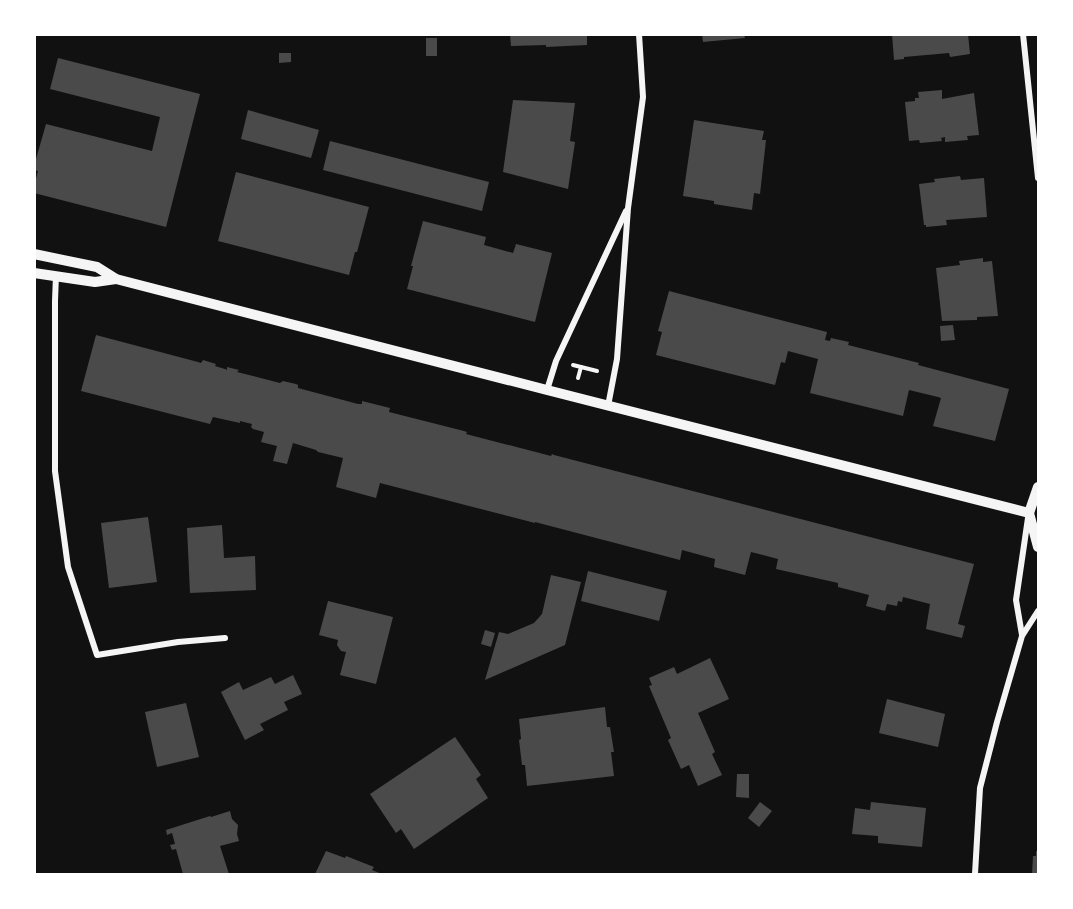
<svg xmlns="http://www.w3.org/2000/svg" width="1073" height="909" font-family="Figtree,sans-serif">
  <rect width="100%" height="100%" fill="#111"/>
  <g fill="#4a4a4a">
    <path d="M510 34H587V45L546 47V45L511 46Z"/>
    <path d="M702 34H744L745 38 703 42Z"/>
    <path d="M892 34H968L970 54 950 57 949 53 904 57V59L894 60Z"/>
    <rect x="426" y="38" width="11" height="18"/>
    <path d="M279 53H291V62L279 63Z"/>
    <path d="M58 58 200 94 166 227 34 193V186L38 171 34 170V166L46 124 152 151 160 117 50 89Z"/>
    <path d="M942 90V99L974 93 979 135 967 136 968 140 945 142V137L941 138 942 141 920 143 919 140 909 141 905 102 915 101V98H919L918 92Z"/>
    <path d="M513 100 575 103 570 141 575 142 568 189 503 172Z"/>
    <path d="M248 110 319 130 311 158 241 139Z"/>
    <path d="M694 120 764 131 762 140H766L760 194 754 193 752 210 714 204V201L683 196Z"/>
    <path d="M330 141 489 182 482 211 323 170Z"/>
    <path d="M236 172 369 207 357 252H355L349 275 218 241Z"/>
    <path d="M960 176 961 180 984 178 987 217 946 220 947 225 926 227V225H924L919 184 935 182 934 179Z"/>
    <path d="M423 221 486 237 484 245 513 253 516 244 552 253 535 322 407 289 413 266H411Z"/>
    <path d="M983 258V262L992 261 998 316 977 317V320L942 321 936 268 960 265 959 261Z"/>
    <path d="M669 291 827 332 825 340 830 341 831 338 849 342 848 345 919 363 918 365 1009 389 995 441 933 426 941 398 938 397 909 390 903 416 810 393 818 359 788 351 785 363 781 362 775 385 656 355 662 332 658 331Z"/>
    <path d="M953 325 955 340 941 341 940 326Z"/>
    <path d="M96 335 198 362 201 363 203 360 216 364 215 366 225 369 227 370V367L239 370 237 372 280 383 283 381 296 384 298 385V388L358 404H362V401L390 408 389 412 464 431 467 432 466 434 551 456 552 454 554 455 974 564 958 624 965 626 962 638 926 629 930 604 903 597 902 602 898 601 897 606 887 604 885 611 866 606 869 595 838 587V583L776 569 778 559 751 552 745 575 714 567 715 559 682 550 680 560 535 522V523L380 483 376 498 336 487 343 458 318 452 316 450 293 443 287 464 273 461 277 446 261 442 264 432 253 429 251 427 252 424 240 421V423L213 417 210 424 81 391Z"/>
    <path d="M148 517 157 582 109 588 101 523Z"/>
    <path d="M222 525 224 558 255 556 256 590 190 593 187 528Z"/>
    <path d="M588 571 667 591 659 621 581 601Z"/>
    <path d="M551 575 581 582 565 645 485 680 499 632 508 634 534 623 542 614Z"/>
    <path d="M328 601 393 617 376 684 340 675 346 652 341 651 337 645 338 640 319 635Z"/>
    <path d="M485 630 495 633 491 647 481 644Z"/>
    <path d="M710 658 729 699 698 713 715 752 712 754 722 775 698 786 689 765 681 769 668 740 671 738 649 686 652 685 649 678 674 667 677 674Z"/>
    <path d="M293 675 302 694 284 702 288 710 260 724 264 730 245 740 221 692 239 682 243 690 271 677 275 684Z"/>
    <path d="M887 699 945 714 938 747 879 733Z"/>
    <path d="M186 703 199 757 157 767 145 712Z"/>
    <path d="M605 707 607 727H610L614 752H611L614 776 527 786 525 765H522L519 740 521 739 519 719Z"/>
    <path d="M455 737 481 775 476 779 488 798 414 849 401 829 396 833 370 794Z"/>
    <path d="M737 774H749V798L736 797Z"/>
    <path d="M760 802 772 811 759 827 748 818Z"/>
    <path d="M871 802 926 808 922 847 878 843V836L852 834 855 808 870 810Z"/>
    <path d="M230 811 232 819 238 825 237 834 239 841 220 846 229 874H183L176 849 172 850 170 845 175 844 172 833 167 835 166 830 210 816 211 817Z"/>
    <path d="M326 851 345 858 346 856 374 867 372 870 382 874H315Z"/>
    <path d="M1036 851H1038V874H1032L1033 856H1036Z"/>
  </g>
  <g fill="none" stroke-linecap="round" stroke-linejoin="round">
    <g stroke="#f5f5f5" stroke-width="4">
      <path d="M573 365 581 367 578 378"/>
      <path d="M581 367 597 371"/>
    </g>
    <g stroke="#f5f5f5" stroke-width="6">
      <path d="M1023 34 1038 178"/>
      <path d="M56 275 55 301V471L68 567 97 655 178 642 225 638"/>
      <path d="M547 390 556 361 626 211"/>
      <path d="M608 406 617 359 628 208 643 97 639 34"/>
      <path d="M1022 635 1016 600 1028 518"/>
      <path d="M975 874 980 788 997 722 1022 636 1038 611"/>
    </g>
    <g stroke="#f5f5f5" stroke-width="10">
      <path d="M34 254 97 267 116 279 547 390 1029 513"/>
      <path d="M34 273 95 282 116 279"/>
      <path d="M1038 487 1029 513 1038 547"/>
    </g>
  </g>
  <rect width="1073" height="909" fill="none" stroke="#ffffff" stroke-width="72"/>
</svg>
